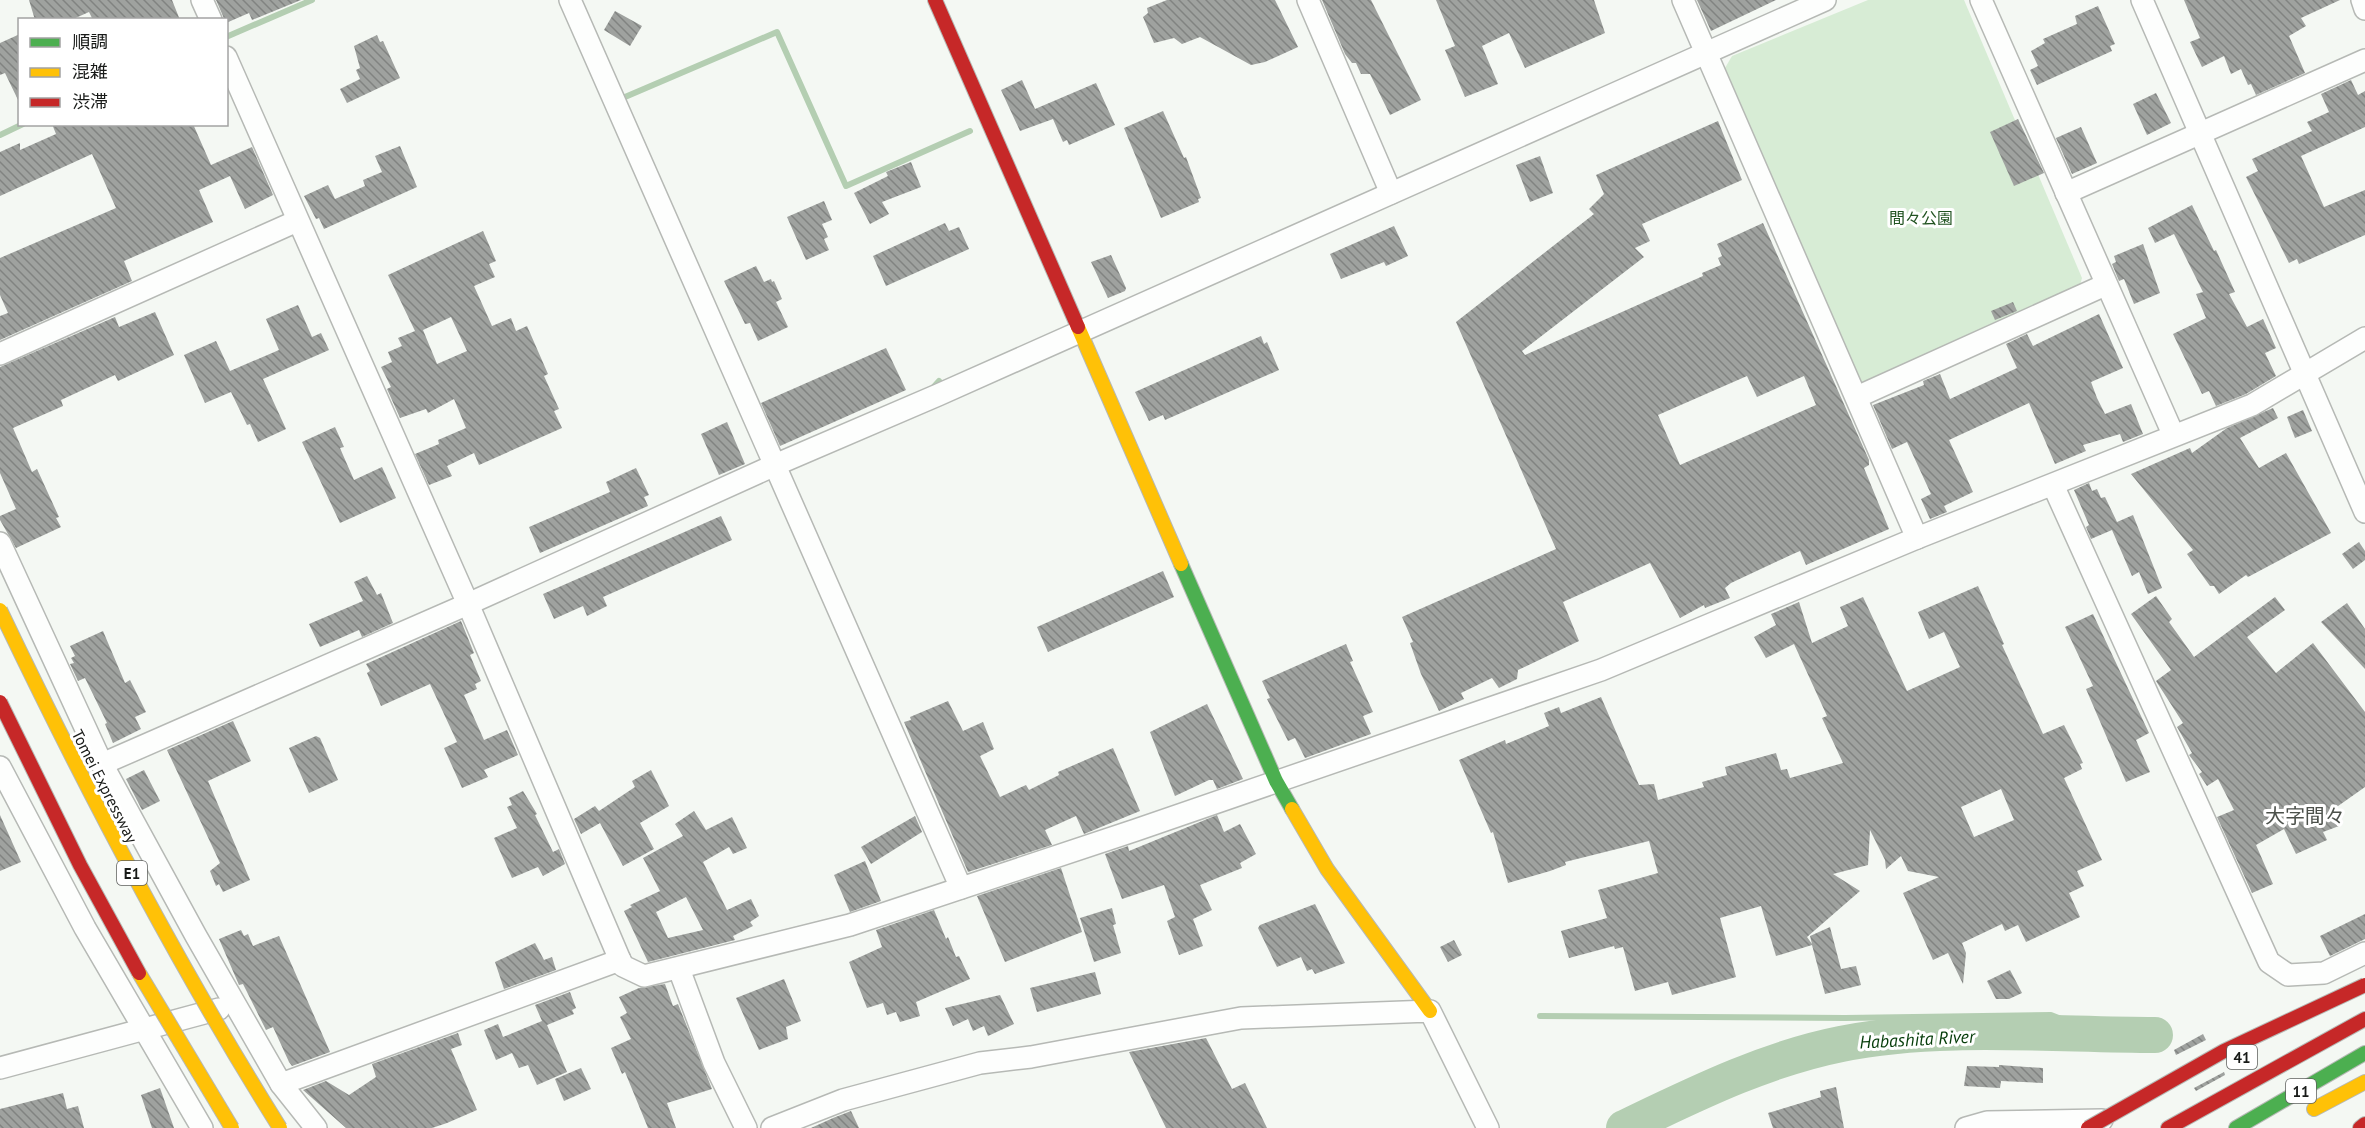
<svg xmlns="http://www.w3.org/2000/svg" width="2365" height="1128" font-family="'PT Sans','Noto Sans JP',sans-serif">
  <defs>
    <pattern id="building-back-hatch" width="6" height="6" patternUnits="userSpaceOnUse" patternTransform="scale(1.5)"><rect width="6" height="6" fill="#9fa29f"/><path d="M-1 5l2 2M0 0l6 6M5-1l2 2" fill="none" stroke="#818381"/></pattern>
  </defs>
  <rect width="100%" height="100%" fill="#f4f8f3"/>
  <path fill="#d7ecd5" d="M1868 0H1964L2082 278 2079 289 1868 384 1852 381 1725 68 1732 56Z"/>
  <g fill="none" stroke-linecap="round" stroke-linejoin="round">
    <g stroke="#b4ceb2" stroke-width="6">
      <path d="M226 37 312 0"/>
      <path d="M618 100 777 32 846 186 970 131"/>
      <path d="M0 135 23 124"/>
      <path d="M930 391 939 381"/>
      <path d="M1540 1016 1845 1018 2051 1015 2102 1035"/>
    </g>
    <path stroke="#b4ceb2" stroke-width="36" d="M1624 1128C1693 1095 1765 1059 1841 1044 1937 1024 2056 1035 2155 1035"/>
  </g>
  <g fill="url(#building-back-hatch)" fill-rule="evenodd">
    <path d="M29 0H172L180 20H93L89 12 71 20H35Z"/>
    <path d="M216 0H301L252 20 249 13 226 23Z"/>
    <path d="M1167 0H1275L1298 47 1265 62 1251 65 1200 37 1182 44 1174 38 1154 43 1143 17 1148 13 1147 8Z"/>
    <path d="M1322 0H1371L1421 100 1390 115 1370 74H1361L1356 63H1352L1345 54Z"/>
    <path d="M1436 0H1594L1605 33 1525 68 1509 33 1482 46 1498 84 1465 97 1445 50 1455 46Z"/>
    <path d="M1697 0H1776L1711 31Z"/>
    <path d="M2184 0H2340L2301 18 2306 26 2289 36 2305 73 2256 95 2251 84 2248 85 2241 69 2231 74 2224 56 2202 67 2190 42 2200 38Z"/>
    <path d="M2098 6 2115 44 2110 46 2112 51 2037 85 2030 70 2038 66 2031 51 2045 43 2043 39 2077 24 2075 16Z"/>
    <path d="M615 11 642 26 630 46 604 30Z"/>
    <path d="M20 34V104L5 73 0 75V43Z"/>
    <path d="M377 35 380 42 383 41 400 78 347 103 340 89 360 79 356 70 360 68 354 46Z"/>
    <path d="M1022 80 1035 109 1096 83 1115 125 1069 145 1067 140 1063 142 1053 119 1020 131 1001 90Z"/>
    <path d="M2351 80 2358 95 2365 91V127L2301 156 2324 207 2365 190V235L2299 264 2297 259 2289 263 2246 177 2258 171 2252 159 2312 131 2307 122 2329 112 2321 94Z"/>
    <path d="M2156 93 2171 123 2147 135 2133 104Z"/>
    <path d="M1163 111 1184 158 1186 157 1201 198 1198 199 1199 202 1161 218 1124 128Z"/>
    <path d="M2018 119 2044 173 2014 186 1990 132Z"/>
    <path d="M1718 121 1742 180 1642 224 1650 241 1635 248 1644 257 1522 351 1525 355 1703 276 1702 273 1721 265 1718 258 1722 256 1717 244 1763 223 1869 460V465L1864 468 1889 529 1806 565 1800 551 1793 554 1731 583 1725 588 1730 598 1705 608 1704 605 1680 618 1650 563 1563 602 1579 641 1518 670 1517 679 1499 688 1492 678 1461 693 1464 699 1439 711 1421 674 1410 643 1413 642 1402 617 1556 549 1456 322 1594 214 1589 209 1604 194 1596 175ZM1747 376 1757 397 1804 376 1816 405 1680 465 1658 415Z"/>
    <path d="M52 124H193L211 165 252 147 273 195 245 209 230 176 199 190 213 222 124 261 132 281 0 340V316L8 313 0 295V258L116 208 92 154 0 196V152L20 143V150L56 134Z"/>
    <path d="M2081 127 2097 163 2072 174 2056 138Z"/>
    <path d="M400 146 417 187 324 229 319 218 316 219 304 196 328 185 335 199 365 186 363 180 382 172 375 156Z"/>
    <path d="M1540 156 1553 193 1530 202 1516 165Z"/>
    <path d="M911 162 921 187 882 202 889 214 870 224 854 193 888 176 886 172Z"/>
    <path d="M824 201 832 220 822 224 828 237 824 239 829 250 806 260 787 217Z"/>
    <path d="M2192 205 2214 251 2216 250 2235 292 2229 294 2247 327 2263 319 2276 348 2265 353 2276 376 2246 394 2216 406 2209 391 2202 394 2173 334 2206 318 2196 294 2203 292 2174 234 2155 243 2148 228Z"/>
    <path d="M945 223 949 231 959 227 969 249 886 286 873 256Z"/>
    <path d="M1394 226 1408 256 1386 266 1384 262 1341 279 1330 254Z"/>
    <path d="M483 231 496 261 489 264 495 277 474 286 492 326 511 318 516 331 527 326 548 374 544 376 559 409 554 411 562 428 479 465 474 453 447 466 452 476 429 485 415 454 439 444 438 440 466 428 454 399 428 413 426 409 400 418 387 389 391 387 381 367 392 362 388 352 402 346 398 338 415 331 388 275ZM451 317 467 351 437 364 423 330Z"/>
    <path d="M2143 244 2160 293 2134 304 2124 279 2119 281 2112 264 2116 262 2114 256Z"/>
    <path d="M1111 255 1126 288 1125 291 1108 298 1091 262Z"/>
    <path d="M756 266 764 282 771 279 772 282 774 281 782 299 776 302 788 327 758 341 750 323 745 324 724 281Z"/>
    <path d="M2013 302 2017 311 1995 320 1991 311Z"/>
    <path d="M298 305 312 337 321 333 329 350 263 379 286 429 258 442 250 424 247 425 231 392 205 403 184 355 216 341 230 371 279 350 266 319Z"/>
    <path d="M155 312 174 355 118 381 115 375 61 400 63 406 13 428 32 472 37 469 59 517 56 518 61 527 16 548 0 520V516L16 509 0 473V367L115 317 119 327Z"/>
    <path d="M2099 314 2123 368 2091 382 2097 398 2105 414 2131 404 2143 434 2123 442 2120 434 2083 445 2086 451 2055 464 2029 403 1949 440 1973 492 1944 506 1947 512 1930 519 1921 499 1931 494 1907 442 1892 449 1873 405 1924 385 1923 381 1940 374 1950 399 2017 368 2006 344 2027 334 2033 346Z"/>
    <path d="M1261 336 1264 344 1267 342 1279 370 1165 420 1163 415 1149 421 1135 392Z"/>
    <path d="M886 348 906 390 780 446 761 403Z"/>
    <path d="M2273 408 2278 418 2240 438 2259 468 2286 453 2331 533 2248 577 2246 575 2219 594 2214 586H2210L2187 554 2193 550 2131 474 2190 448 2192 453 2227 428Z"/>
    <path d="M2303 410 2312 431 2295 438 2287 417Z"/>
    <path d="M727 422 745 464 719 475 701 434Z"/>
    <path d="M335 427 344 447 340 448 343 455 354 480 382 467 396 498 340 523 302 442Z"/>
    <path d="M636 468 649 495 644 497 648 506 540 553 529 527 610 492 606 482Z"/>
    <path d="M2089 483 2092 491 2097 489 2101 498 2105 497 2117 522 2133 515 2162 588 2148 594 2139 572 2132 576 2112 530 2091 539 2086 527 2089 525 2074 490Z"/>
    <path d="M721 516 732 540 603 597 607 606 587 616 583 606 554 619 543 594Z"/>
    <path d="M2359 542 2365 551V560L2353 569 2342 554Z"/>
    <path d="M1163 571 1174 597 1048 652 1037 627Z"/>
    <path d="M367 576 377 595 381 593 393 623 362 637 359 630 320 647 309 624 363 601 354 582Z"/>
    <path d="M1978 586 2004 644 2002 645 2043 734 2064 725 2083 763 2080 764 2082 769 2064 778 2102 860 2077 871 2084 886 2069 893 2080 917 2026 942 2018 925 2005 931 2002 924 1962 943 1966 953 1963 984 1948 953 1933 960 1903 893 1939 877 1908 871 1901 856 1886 869 1885 860 1870 830 1868 865 1833 874 1860 891 1807 937 1812 944 1810 936 1830 927 1841 969 1856 966 1861 985 1825 994 1812 945 1776 956 1761 906 1720 918 1736 977 1672 995 1668 982 1635 991 1623 947 1615 949 1614 946 1569 958 1561 931 1607 918 1598 890 1658 873 1649 841 1565 862 1566 865 1550 871 1508 883 1493 832 1491 833 1459 760 1505 740 1506 744 1549 726 1544 713 1559 707 1561 713 1601 697 1639 785 1654 784 1658 800 1704 787 1702 782 1727 775 1725 767 1776 753 1781 770 1787 769 1790 778 1843 763 1822 718 1827 716 1794 644 1766 658 1754 637 1776 625 1771 614 1799 602 1812 643 1848 626 1840 607 1863 597 1907 691 1960 667 1944 632 1929 639 1918 612ZM2001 789 2014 820 1974 837 1961 807Z"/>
    <path d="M2156 596 2172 619 2169 622 2194 657 2275 597 2285 610 2247 637 2276 673 2313 643 2365 712V787L2331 811 2339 826 2323 832 2327 840 2296 854 2284 829 2256 845 2273 884 2252 893 2217 817 2234 810 2218 779 2207 786 2199 774 2202 772 2189 755 2192 753 2177 727 2183 723 2156 681 2171 670 2131 614Z"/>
    <path d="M2347 603 2365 629V669L2321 622Z"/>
    <path d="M2093 614 2149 733 2136 740 2150 772 2126 782 2086 689 2093 686 2065 627Z"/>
    <path d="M461 621 474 653 470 655 481 681 475 684 477 689 464 695 484 740 507 730 518 755 484 770 488 777 462 788 444 748 457 742 430 684 381 706 367 673 370 671 366 664Z"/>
    <path d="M103 631 125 683 130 680 146 712 135 717 141 729 113 743 105 724 107 723 85 678 78 681 70 664 74 663 71 658 75 656 70 646Z"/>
    <path d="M1346 644 1353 661 1350 662 1373 712 1363 716 1371 734 1305 758 1295 738 1288 741 1267 699 1270 698 1262 681Z"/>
    <path d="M948 701 963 731 983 722 994 749 980 756 1000 797 1026 785 1029 790 1059 775 1058 772 1113 748 1140 811 1084 834 1076 816 1045 830 1052 845 968 872 904 722 911 720 910 717Z"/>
    <path d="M1207 704 1243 779 1217 789 1213 780H1209L1175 796 1150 732Z"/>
    <path d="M233 721 251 761 208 781 250 880 223 892 219 884 216 886 210 871 220 863 167 750Z"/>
    <path d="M316 736 320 738 338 780 309 793 289 748Z"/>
    <path d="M144 770 160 801 142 810 126 779Z"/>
    <path d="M651 770 669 806 640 823 654 849 623 866 600 823 581 834 574 819 595 806 599 811 635 787 632 781Z"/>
    <path d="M523 791 537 814 535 815 553 852 559 849 565 864 543 876 538 867 512 878 494 838 517 828 507 807 512 805 509 798Z"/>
    <path d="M694 811 706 830 732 817 747 848 733 854 729 847 703 862 727 910 751 899 759 916 750 922 753 926 733 936 735 940 648 962 624 911 632 907 630 905 660 891 643 858 683 836 675 824ZM686 897 703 930 668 938 656 912Z"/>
    <path d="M0 815 21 862 0 871Z"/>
    <path d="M1217 815 1224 832 1240 824 1256 854 1240 863 1242 868 1200 885 1212 910 1193 919 1203 946 1179 955 1167 921 1175 917 1164 885 1122 899 1105 854 1128 846 1129 851Z"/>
    <path d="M915 816 922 832 871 864 861 847Z"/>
    <path d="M865 861 881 901 850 912 834 875Z"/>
    <path d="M1061 868 1082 932 1005 962 977 896Z"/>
    <path d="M1315 904 1345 963 1315 974 1312 969 1307 971 1301 957 1277 967 1258 928 1260 925Z"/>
    <path d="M1112 908 1116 924 1113 925 1121 953 1094 962 1080 918Z"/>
    <path d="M934 910 946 939 948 937 956 957 959 956 970 979 916 1002 920 1016 900 1022 896 1012 887 1015 883 1003 867 1008 849 962 882 947 876 930Z"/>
    <path d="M2365 914V939L2330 956 2320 936Z"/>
    <path d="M241 930 244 936 248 934 253 946 279 936 330 1052 292 1066 289 1062 273 1027 266 1030 243 984 239 985 219 939Z"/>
    <path d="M1454 940 1462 955 1448 962 1440 947Z"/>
    <path d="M535 943 544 960 552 957 556 970 504 989 495 962Z"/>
    <path d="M2010 970 2022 993 2009 999H1996L1987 981Z"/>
    <path d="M1095 972 1101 994 1037 1012 1030 988Z"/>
    <path d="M784 979 801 1021 786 1027 788 1039 759 1050 736 998Z"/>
    <path d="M665 984 673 1006 678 1004 712 1089 667 1103 676 1128H648L625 1072 622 1074 611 1048 631 1039 620 1017 627 1013 619 997 639 988Z"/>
    <path d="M570 992 576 1008 572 1010 574 1014 547 1025 567 1072 537 1085 528 1065 519 1068 512 1053 496 1060 484 1030 498 1024 503 1037 542 1021 535 1005Z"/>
    <path d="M1000 995 1014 1024 988 1036 984 1026 973 1031 968 1019 953 1026 945 1008Z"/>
    <path d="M458 1033 462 1045 451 1049 477 1110 447 1123 432 1128H346L303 1090 326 1081 349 1095 376 1077 372 1064Z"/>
    <path d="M2203 1034 2206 1040 2176 1055 2174 1050Z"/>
    <path d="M1206 1038 1232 1089 1245 1083 1267 1128H1166L1129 1052Z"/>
    <path d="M1999 1065 2043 1068V1083L2001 1081 2000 1088 1964 1086 1967 1066 1999 1067Z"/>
    <path d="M581 1068 591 1089 564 1101 555 1079Z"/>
    <path d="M2224 1072 2225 1075 2196 1091 2194 1088Z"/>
    <path d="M1836 1087 1844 1128H1773L1768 1113 1821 1097 1820 1091Z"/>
    <path d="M160 1088 174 1128H152L141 1095Z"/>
    <path d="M63 1093 67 1109 78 1106 84 1128H0V1109Z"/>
    <path d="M851 1111 859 1128H811L833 1118Z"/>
  </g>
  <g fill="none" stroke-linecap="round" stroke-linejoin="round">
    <defs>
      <g id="street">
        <path d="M202 0 211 20"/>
        <path d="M570 0 961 888"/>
        <path d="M1308 0 1391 193"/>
        <path d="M1683 0 1917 538"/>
        <path d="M1981 0 2173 434"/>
        <path d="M2142 0 2365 512"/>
        <path d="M2362 0 2365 9"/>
        <path d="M226 57 468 604 620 960 623 966 644 976 850 925 1136 830 1601 670 1917 538 2252 405 2365 338"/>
        <path d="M2066 193 2365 60"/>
        <path d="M0 354 297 221"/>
        <path d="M1857 397 2105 285"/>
        <path d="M2053 485 2269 962 2288 975 2324 973 2365 953"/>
        <path d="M0 543 102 764 196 936 281 1084 316 1128"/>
        <path d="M102 764 468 604 775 465 938 395 1825 0"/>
        <path d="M0 767 85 928 202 1128"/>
        <path d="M679 969 714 1063 746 1128"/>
        <path d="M0 1068 219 1009"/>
        <path d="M281 1084 620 960"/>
        <path d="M772 1128 843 1100 980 1063 1031 1057 1241 1018 1430 1011 1488 1128"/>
        <path d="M1966 1128 1987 1122 2102 1120"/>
      </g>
      <g id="fast">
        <path d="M1181 564 1276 781 1292 809"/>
        <path d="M2236 1128 2365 1053"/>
      </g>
      <g id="slow">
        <path d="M1078 327 1181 564"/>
        <path d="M1292 809 1327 869 1430 1011"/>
        <path d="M2314 1109 2365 1082"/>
      </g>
      <g id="jam">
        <path d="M935 0 1078 327"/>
        <path d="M2168 1128 2365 1019"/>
        <path d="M2360 1128 2365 1124"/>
      </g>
    </defs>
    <use href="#street" stroke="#b6b9b5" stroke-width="24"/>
    <use href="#fast" stroke="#b6b9b5" stroke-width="16"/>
    <use href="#slow" stroke="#b6b9b5" stroke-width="16"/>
    <use href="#jam" stroke="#b6b9b5" stroke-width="16"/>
    <use href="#street" stroke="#fdfefd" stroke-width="21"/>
    <use href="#fast" stroke="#4caf50" stroke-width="14"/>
    <use href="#slow" stroke="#ffc107" stroke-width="14"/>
    <use href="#jam" stroke="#c62828" stroke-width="14"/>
    <defs>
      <g id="slow-bridge">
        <path d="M0 610C85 788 175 961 280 1128"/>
        <path d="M139 973 232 1128"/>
      </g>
      <g id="jam-bridge">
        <path d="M0 702 80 865 139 973"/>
        <path d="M2088 1128 2224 1051 2365 985"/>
      </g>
    </defs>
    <use href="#slow-bridge" stroke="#b6b9b5" stroke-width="16" stroke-linecap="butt"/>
    <use href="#jam-bridge" stroke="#b6b9b5" stroke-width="16" stroke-linecap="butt"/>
    <use href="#slow-bridge" stroke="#ffc107" stroke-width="14"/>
    <use href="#jam-bridge" stroke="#c62828" stroke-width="14"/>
  </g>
  <g text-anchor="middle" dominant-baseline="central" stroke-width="6" stroke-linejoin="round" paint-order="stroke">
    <g fill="#fff" stroke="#5d5f5d" stroke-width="1.5">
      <rect x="117" y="861" width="30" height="24" rx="4.5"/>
      <rect x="2227" y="1045" width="30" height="24" rx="4.5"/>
      <rect x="2286" y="1079" width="30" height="24" rx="4.5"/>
    </g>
    <g font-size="15" font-weight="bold" fill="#181a18">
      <text x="132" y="873">E1</text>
      <text x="2242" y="1057">41</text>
      <text x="2301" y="1091">11</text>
    </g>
    <g font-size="16" fill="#225422" stroke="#fff">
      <text x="1921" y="218">間々公園</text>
    </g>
    <g font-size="16" fill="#181a18" stroke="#fff">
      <text transform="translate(105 786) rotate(63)">Tomei Expressway</text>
    </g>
    <g font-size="18" font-style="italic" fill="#053c09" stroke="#fff">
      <text transform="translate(1917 1039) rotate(-3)">Habashita River</text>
    </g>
    <g font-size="20" fill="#4c514b" stroke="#fff">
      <text x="2305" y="816">大字間々</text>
    </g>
  </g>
  <rect x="18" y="18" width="210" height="108" fill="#ffffff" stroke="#a3a3a3" stroke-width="1.5"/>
  <rect x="30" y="38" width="30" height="9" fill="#4caf50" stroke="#a3a3a3" stroke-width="1.5"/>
  <text x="72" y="48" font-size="18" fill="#181a18">順調</text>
  <rect x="30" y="68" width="30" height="9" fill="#ffc107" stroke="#a3a3a3" stroke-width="1.5"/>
  <text x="72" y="78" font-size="18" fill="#181a18">混雑</text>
  <rect x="30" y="98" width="30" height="9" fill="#c62828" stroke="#a3a3a3" stroke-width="1.5"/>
  <text x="72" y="108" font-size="18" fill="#181a18">渋滞</text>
</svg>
